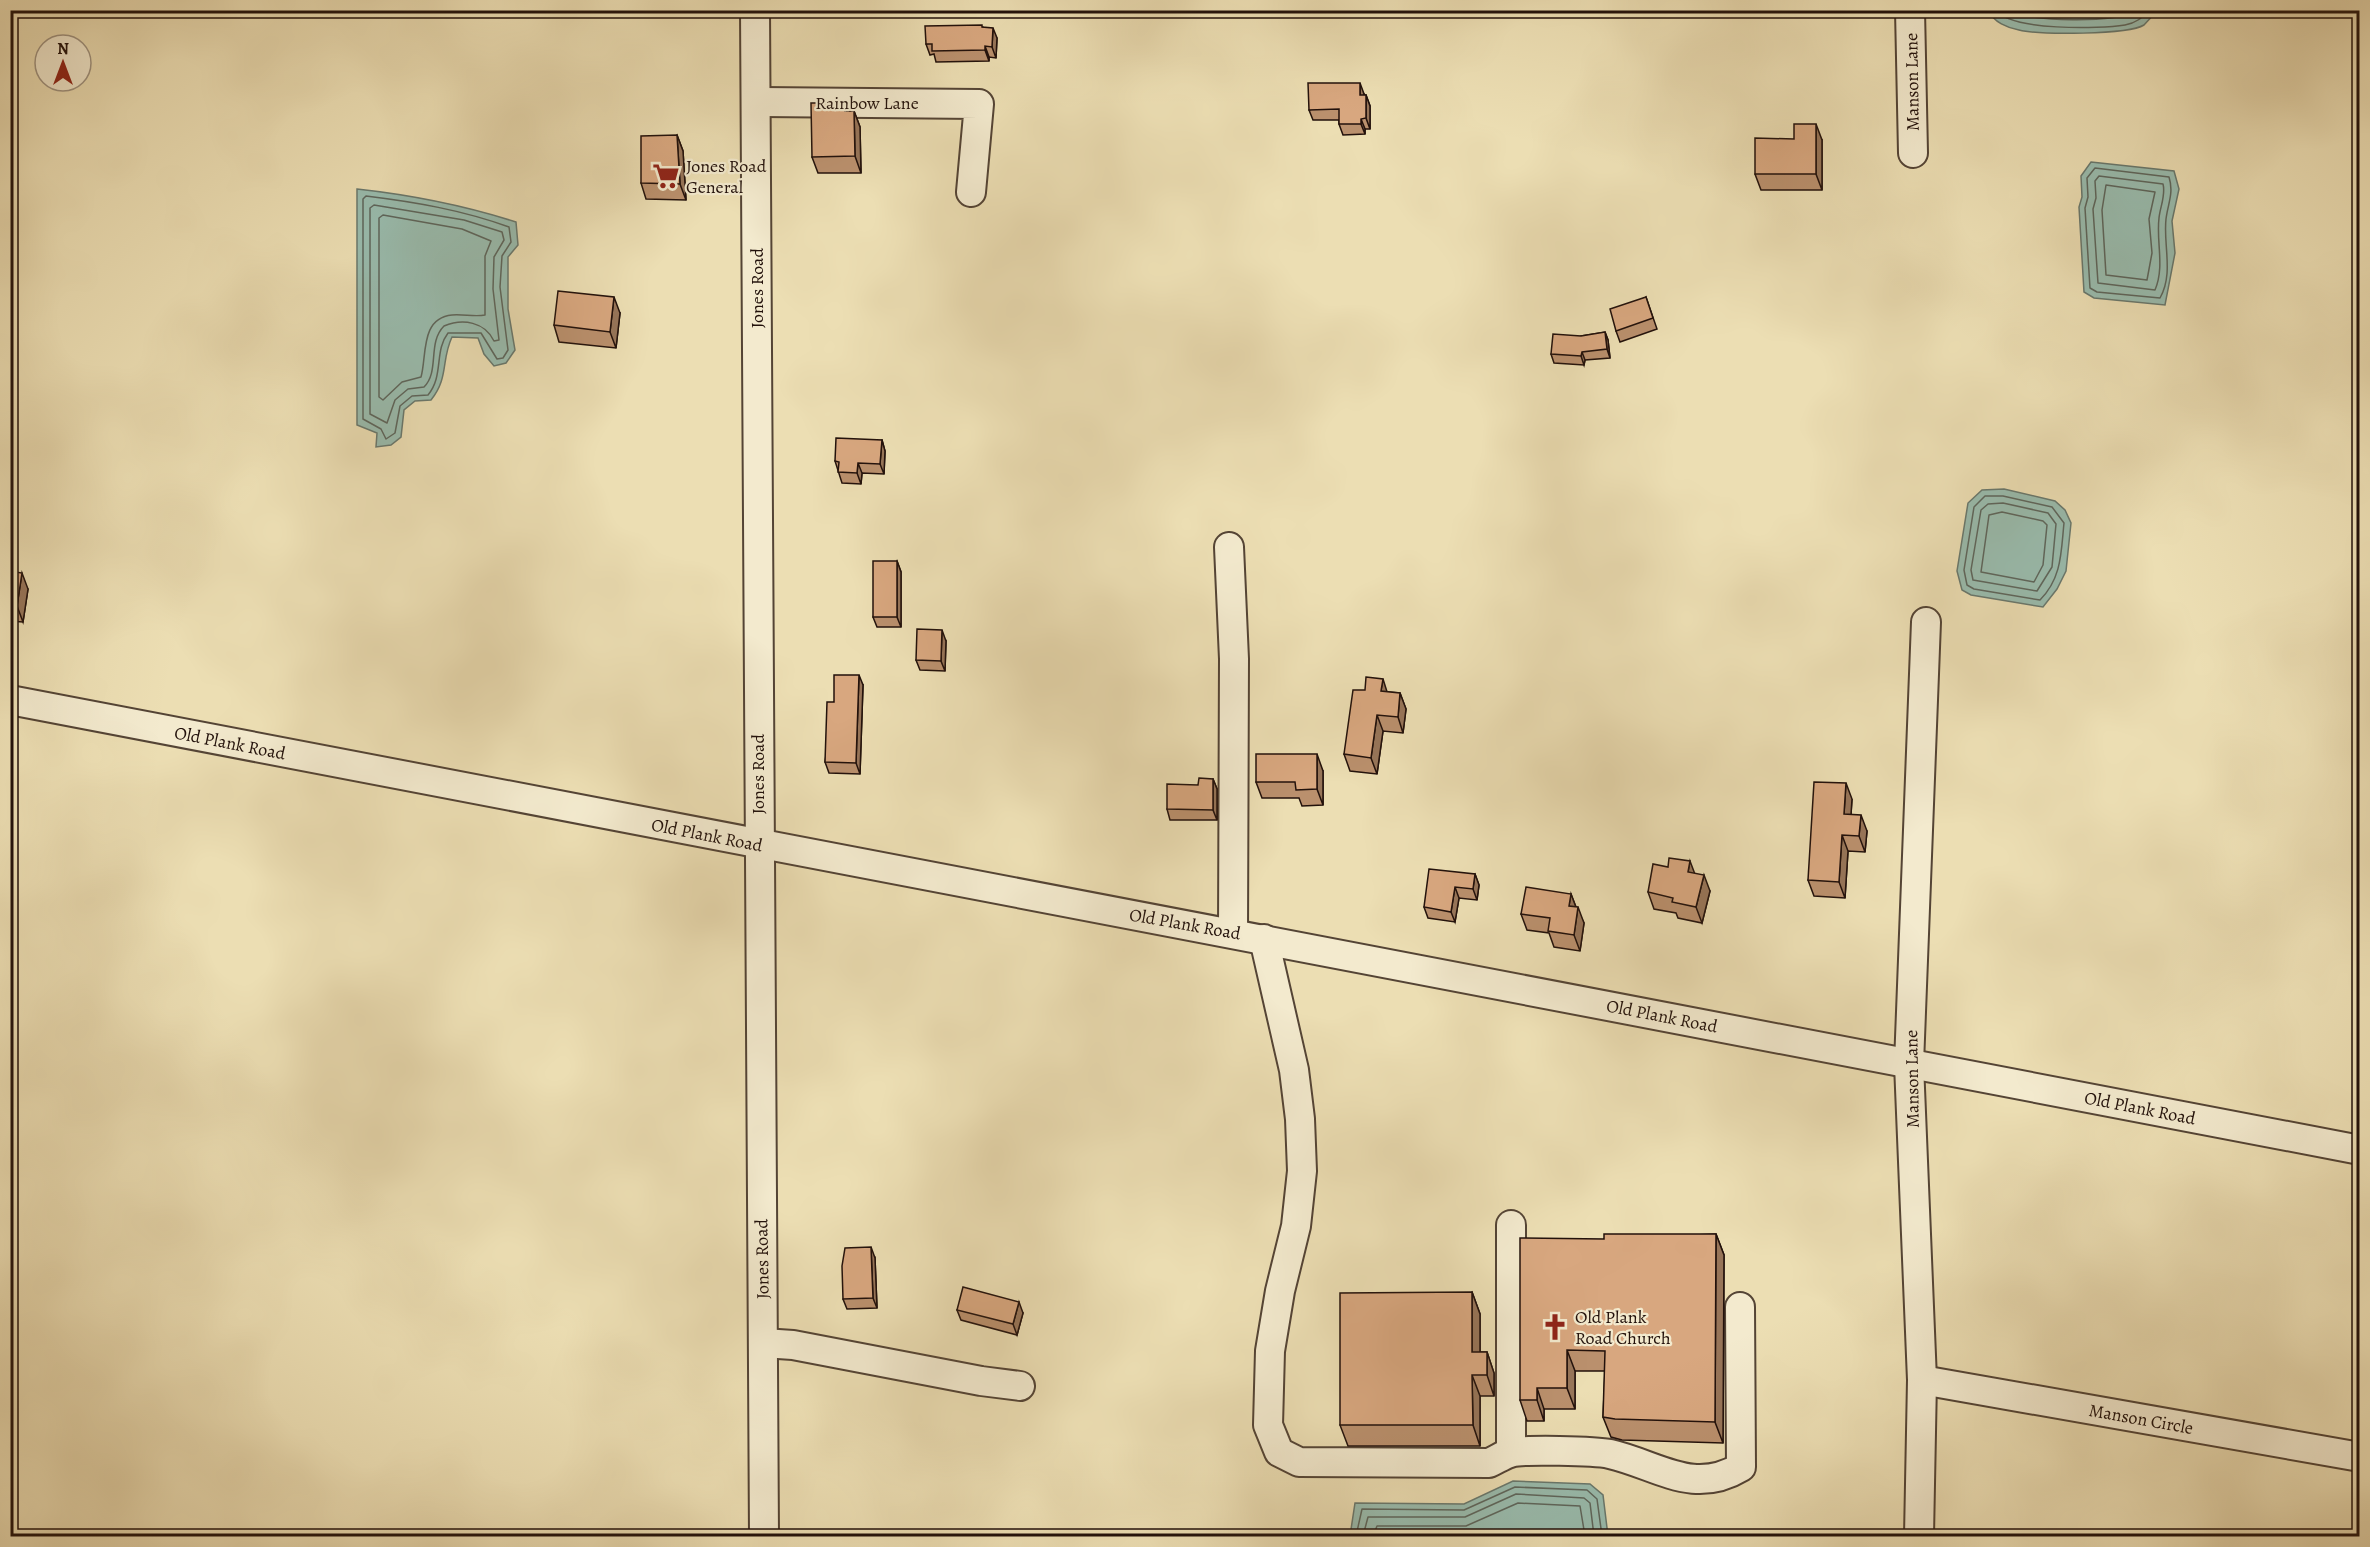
<svg xmlns="http://www.w3.org/2000/svg" width="2370" height="1547" font-family="Alegreya,serif">
  <rect width="100%" height="100%" fill="#ecdeb3"/>
  <filter id="stains"><feTurbulence type="fractalNoise" baseFrequency=".00333" numOctaves="4"/><feColorMatrix values="0 0 0 0 .2 0 0 0 0 .09 0 0 0 0 .02 0 0 0 .5 -.17"/></filter>
  <radialGradient id="worn" r=".72"><stop offset=".6" stop-color="#630" stop-opacity="0"/><stop offset="1" stop-color="#630" stop-opacity=".3"/></radialGradient>
  <g fill="#99bcae" stroke="#69786d" stroke-width="1.5">
    <path d="M1989 11V10L2156 11C2153 15 2148 21 2144 25 2128 35 2039 35 2019 30 2008 28 1993 22 1989 11Z"/>
    <path d="M2091 162 2174 171 2179 189 2172 221 2175 253 2165 305 2094 298 2084 292 2079 207 2082 197 2081 176Z"/>
    <path d="M357 189C412 195 463 205 516 222L518 245 508 257V309L515 350 506 363 494 366 484 354 478 338 452 337C441 360 449 378 431 400L415 401 404 410 401 437 391 445 376 447 377 433 357 425Z"/>
    <path d="M2004 489 2055 501 2065 510 2071 523 2066 571 2057 589 2043 607 1971 595 1962 590 1957 571 1968 503 1982 490Z"/>
    <path d="M1513 1481 1590 1484 1603 1495 1608 1536H1350L1355 1503 1464 1504Z"/>
  </g>
  <g fill="none" stroke-linecap="round" stroke-linejoin="round">
    <g stroke="#5e665c" stroke-width="1.5">
      <path d="M1996 10C2011 31 2100 29 2125 25 2136 23 2142 18 2149 10"/>
      <path d="M2006 10C2023 22 2123 24 2138 10"/>
      <path d="M2095 168 2169 177C2174 193 2168 203 2166 219 2163 245 2174 273 2160 298L2097 292 2090 288 2085 208 2088 197 2087 178Z"/>
      <path d="M2099 176 2163 184C2166 195 2160 207 2159 218 2156 242 2165 266 2155 290L2098 283 2093 209 2096 198 2095 181Z"/>
      <path d="M2106 185 2155 192 2149 219 2152 253 2147 280 2106 275 2102 210Z"/>
      <path d="M366 196C415 202 462 210 509 227L511 242 502 256 500 287 508 350 503 358 497 359 481 333H448C434 351 444 376 428 395L412 396 400 406 395 433 386 439 381 429 363 419V199Z"/>
      <path d="M374 205 464 220 502 232 504 240 494 257 493 289 499 340 494 341C485 322 463 318 444 326 427 343 440 371 424 387L408 389 395 400 387 423 370 414V208Z"/>
      <path d="M383 215 462 229 491 241 485 256V315C475 317 463 314 452 315 420 318 427 356 421 377L402 382 383 400 379 397V218Z"/>
      <path d="M2003 496 2052 507 2064 523C2061 552 2062 578 2040 600L1974 589 1967 585 1964 570 1974 507 1985 496Z"/>
      <path d="M2003 503 2048 513 2056 524 2052 567 2037 591 1973 580 1971 570 1981 510 1988 504Z"/>
      <path d="M2002 512 2043 521 2047 525 2043 565 2034 582 1981 572 1989 515Z"/>
      <path d="M1356 1536 1362 1509 1464 1510 1515 1487 1587 1490 1597 1499 1602 1536"/>
      <path d="M1363 1536 1368 1517H1465L1516 1494 1584 1498 1590 1503 1594 1536"/>
      <path d="M1373 1536 1377 1526H1466L1518 1503 1580 1506 1585 1536"/>
    </g>
    <defs>
      <g id="minor">
        <path d="M755 10 764 1536"/>
        <path d="M1910 10 1913 153"/>
        <path d="M756 102 979 104 971 192"/>
        <path d="M1229 547 1234 659 1233 933"/>
        <path d="M10 700 2360 1150"/>
        <path d="M1264 939 1294 1070 1300 1119 1302 1171 1296 1226 1280 1291 1270 1351 1268 1425 1279 1452 1299 1462 1489 1463C1496 1460 1503 1455 1510 1453 1522 1449 1596 1451 1610 1454 1658 1465 1693 1496 1741 1467L1740 1307"/>
        <path d="M1511 1225V1452"/>
        <path d="M763 1343 793 1345 981 1381 1020 1386"/>
        <path d="M1922 1380 2360 1457"/>
        <path d="M1919 1536 1922 1380 1909 1064 1926 622"/>
      </g>
    </defs>
    <use href="#minor" stroke="#544435" stroke-width="32"/>
    <use href="#minor" stroke="#f3eace" stroke-width="28"/>
  </g>
  <g fill="#ba906d" stroke="#22110b" stroke-width="1.5">
    <path d="M983 27 997 38 996 58 989 57V61L936 62 934 54 930 55 926 44Z"/>
    <path d="M1364 94V95H1366L1370 106V129H1365V134L1343 135 1339 124V120H1313L1309 110Z"/>
    <path d="M845 103 848 111H854L860 127 861 173H818L812 157Z"/>
    <path d="M677 135 683 151 686 200 646 199 641 183Z"/>
    <path d="M1822 140V190H1761L1755 174Z"/>
    <path d="M1646 297 1657 329 1620 342 1616 331Z"/>
    <path d="M620 313 616 348 559 342 554 325Z"/>
    <path d="M1605 332 1608 340 1610 358 1585 360 1584 365 1554 363 1551 354 1581 336Z"/>
    <path d="M882 440 885 451 884 474 862 473 861 484 842 483 835 461Z"/>
    <path d="M897 561 901 572V627H877L873 617Z"/>
    <path d="M10 571 28 589 23 622 10 621Z"/>
    <path d="M946 641 945 671 920 670 916 660Z"/>
    <path d="M863 685 860 774 829 773 825 762 834 702Z"/>
    <path d="M1387 692 1400 693 1406 709 1403 733 1383 731 1377 774 1350 771 1344 754Z"/>
    <path d="M1323 771V805L1302 806 1299 798H1262L1256 782Z"/>
    <path d="M1213 779 1217 789V820H1170L1167 809 1198 785Z"/>
    <path d="M1852 799 1851 814 1867 831 1865 852 1848 851 1845 898 1814 896 1808 880Z"/>
    <path d="M1694 873 1710 891 1702 923 1678 918 1676 913 1654 909 1648 892Z"/>
    <path d="M1475 874 1479 885 1477 900 1459 898 1455 922 1428 918 1424 907Z"/>
    <path d="M1571 894 1576 907 1584 923 1580 951 1554 947 1549 933 1527 930 1521 914Z"/>
    <path d="M1716 1234 1724 1255 1723 1443 1622 1440 1611 1437 1603 1417 1605 1371H1575V1409H1544V1421H1527L1520 1400 1604 1239Z"/>
    <path d="M875 1258 877 1308 847 1309 843 1299Z"/>
    <path d="M1472 1292 1480 1314V1352H1487L1494 1373V1396H1480V1446H1348L1340 1425Z"/>
    <path d="M957 1310 1023 1313 1017 1335 961 1320Z"/>
  </g>
  <g fill="#977559" stroke="#22110b" stroke-width="1.5">
    <path d="M993 28 997 38 996 58 992 47Z"/>
    <path d="M985 46 989 57V61L985 50Z"/>
    <path d="M1360 83 1364 94V106L1360 95Z"/>
    <path d="M1366 95 1370 106V129L1366 118Z"/>
    <path d="M854 111 860 127 861 173 855 156Z"/>
    <path d="M1361 119 1365 129V134L1361 124Z"/>
    <path d="M1816 124 1822 140V190L1816 174Z"/>
    <path d="M677 135 683 151 686 200 680 184Z"/>
    <path d="M614 297 620 313 616 348 610 332Z"/>
    <path d="M1605 332 1608 340 1610 358 1607 349Z"/>
    <path d="M1582 352 1585 360 1584 365 1581 356Z"/>
    <path d="M882 440 885 451 884 474 880 464Z"/>
    <path d="M858 463 862 473 861 484 857 473Z"/>
    <path d="M897 561 901 572V627L897 617Z"/>
    <path d="M22 573 28 589 23 622 17 606Z"/>
    <path d="M942 630 946 641 945 671 941 661Z"/>
    <path d="M859 675 863 685 860 774 856 763Z"/>
    <path d="M1383 679 1388 695 1381 691Z"/>
    <path d="M1400 693 1406 709 1403 733 1398 717Z"/>
    <path d="M1377 715 1383 731 1377 774 1371 758Z"/>
    <path d="M1317 754 1323 771V805L1317 789Z"/>
    <path d="M1213 779 1217 789V820L1213 810Z"/>
    <path d="M1846 783 1852 799 1850 830 1844 814Z"/>
    <path d="M1861 815 1867 831 1865 852 1859 836Z"/>
    <path d="M1842 835 1848 851 1845 898 1839 882Z"/>
    <path d="M1690 861 1696 877 1688 872Z"/>
    <path d="M1475 874 1479 885 1477 900 1473 889Z"/>
    <path d="M1704 875 1710 891 1702 923 1696 907Z"/>
    <path d="M1455 887 1459 898 1455 922 1451 912Z"/>
    <path d="M1571 894 1577 910 1569 906Z"/>
    <path d="M1578 907 1584 923 1580 951 1574 935Z"/>
    <path d="M1716 1234 1724 1255 1723 1443 1715 1422Z"/>
    <path d="M871 1247 875 1258 877 1308 873 1298Z"/>
    <path d="M1472 1292 1480 1314V1373L1472 1352Z"/>
    <path d="M1019 1302 1023 1313 1017 1335 1013 1324Z"/>
    <path d="M1567 1350 1575 1371V1409L1567 1388Z"/>
    <path d="M1487 1352 1494 1373V1396L1487 1375Z"/>
    <path d="M1472 1375 1480 1396V1446L1473 1425Z"/>
    <path d="M1537 1388 1544 1409V1421L1537 1400Z"/>
  </g>
  <g fill="#d8a77f" stroke="#22110b" stroke-width="1.5">
    <path d="M982 25V27L993 28 992 47 985 46V50L932 51V44H926L925 26Z"/>
    <path d="M1308 83H1360V95H1366V118L1361 119V124H1339V109L1309 110Z"/>
    <path d="M811 103H845V111H854L855 156 812 157Z"/>
    <path d="M1794 124H1816V174H1755V138L1794 139Z"/>
    <path d="M677 135 680 184 641 183V136Z"/>
    <path d="M558 291 614 297 610 332 554 325Z"/>
    <path d="M1646 297 1653 318 1616 331 1610 309Z"/>
    <path d="M1605 332 1607 349 1582 352 1581 356 1551 354 1553 334 1581 336Z"/>
    <path d="M836 438 882 440 880 464 858 463 857 473 838 472 839 462 835 461Z"/>
    <rect x="873" y="561" width="24" height="56"/>
    <path d="M10 571 22 573 17 606H10Z"/>
    <path d="M917 629 942 630 941 661 916 660Z"/>
    <path d="M834 675H859L856 763 825 762 827 702H834Z"/>
    <path d="M1366 677 1383 679 1381 691 1400 693 1398 717 1377 715 1371 758 1344 754 1353 690H1365Z"/>
    <path d="M1256 754H1317V789L1296 790 1295 782H1256Z"/>
    <path d="M1199 778 1213 779V810L1167 809V784L1198 785Z"/>
    <path d="M1814 782 1846 783 1844 814 1861 815 1859 836 1842 835 1839 882 1808 880Z"/>
    <path d="M1669 858 1690 861 1688 872 1704 875 1696 907 1672 902 1673 898 1648 892 1653 864 1668 867Z"/>
    <path d="M1429 869 1475 874 1473 889 1455 887 1451 912 1424 907Z"/>
    <path d="M1526 887 1571 894 1569 906 1578 907 1574 935 1548 931 1550 918 1521 914Z"/>
    <path d="M1604 1234H1716L1715 1422 1615 1419 1603 1417 1605 1351 1567 1350V1388H1537V1400H1520V1238L1604 1239Z"/>
    <path d="M871 1247 873 1298 843 1299 842 1266 845 1248Z"/>
    <path d="M963 1287 1019 1302 1013 1324 957 1310Z"/>
    <path d="M1472 1292V1352H1487V1375H1472L1473 1425H1340V1293Z"/>
  </g>
  <defs>
    <symbol id="supermarket-bare" viewBox="-9 -9 18 18"><path d="M-6-5.5h2.5l.6 2H6L4.5 2H-2.5L-4.4-4H-6ZM-1.5 3.2a1.3 1.3 0 1 0 .1 0ZM3 3.2a1.3 1.3 0 1 0 .1 0Z" fill="#8f2418" stroke="#f3eace" stroke-width="2.5" paint-order="stroke"/></symbol>
    <symbol id="church-bare" viewBox="-9 -9 18 18"><path d="M-1.2-6h2.4v3.5h3.3v2.4h-3.3V6h-2.4V-.1h-3.3v-2.4h3.3Z" fill="#8f2418" stroke="#f3eace" stroke-width="2.5" paint-order="stroke"/></symbol>
  </defs>
  <g fill-rule="evenodd">
    <use href="#supermarket-bare" x="647" y="157" width="38" height="38"/>
    <use href="#church-bare" x="1536" y="1308" width="38" height="38"/>
  </g>
  <g text-anchor="middle" dominant-baseline="central" stroke-width="4.5" stroke-linejoin="round" paint-order="stroke">
    <g font-size="18" fill="#22110b" stroke="#f3eace">
      <text transform="translate(1912 82) rotate(-91)">Manson Lane</text>
      <text x="867" y="103">Rainbow Lane</text>
      <text transform="translate(757 288) rotate(-90)">Jones Road</text>
      <text transform="translate(230 743) rotate(11)">Old Plank Road</text>
      <text transform="translate(758 774) rotate(-90)">Jones Road</text>
      <text transform="translate(707 835) rotate(11)">Old Plank Road</text>
      <text transform="translate(1185 924) rotate(10)">Old Plank Road</text>
      <text transform="translate(1662 1016) rotate(11)">Old Plank Road</text>
      <text transform="translate(1912 1079) rotate(-91)">Manson Lane</text>
      <text transform="translate(2140 1108) rotate(11)">Old Plank Road</text>
      <text transform="translate(762 1259) rotate(-91)">Jones Road</text>
      <text transform="translate(2141 1419) rotate(10)">Manson Circle</text>
    </g>
    <g font-size="18" fill="#22110b" stroke="#f3eace" text-anchor="start">
      <text x="686" y="166">Jones Road<tspan x="686" dy="21">General</tspan></text>
      <text x="1575" y="1317">Old Plank<tspan x="1575" dy="21">Road Church</tspan></text>
    </g>
  </g>
  <rect width="2370" height="1547" fill="none" stroke="#ecdeb3" stroke-width="36"/>
  <rect x="12" y="12" width="2346" height="1523" fill="none" stroke="#22110b" stroke-width="3"/>
  <rect x="18" y="18" width="2334" height="1511" fill="none" stroke="#22110b" stroke-width="1.5"/>
  <g transform="translate(63 63)"><circle r="28" fill="#f3eace" stroke="#9f9380" stroke-width="1.5"/>
  <path d="M0-4.5L10 22L0 15L-10 22Z" fill="#8f2418"/>
  <text y="-9" font-size="16" font-weight="bold" text-anchor="middle" fill="#22110b">N</text>
  </g>
  <rect width="100%" height="100%" filter="url(#stains)"/>
  <rect width="100%" height="100%" fill="url(#worn)"/>
</svg>
